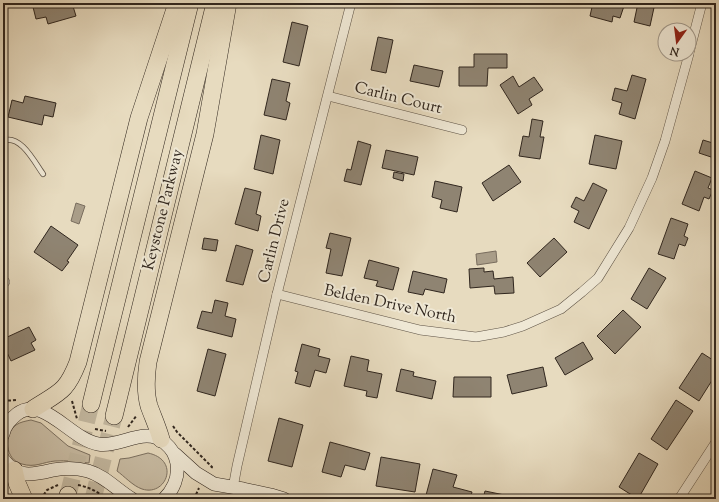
<svg xmlns="http://www.w3.org/2000/svg" width="719" height="502" font-family="'Sorts Mill Goudy',serif">
  <rect width="100%" height="100%" fill="#e7dbbf"/>
  <filter id="stains"><feTurbulence type="fractalNoise" baseFrequency=".005" numOctaves="4"/><feColorMatrix values="0 0 0 0 .2 0 0 0 0 .09 0 0 0 0 .02 0 0 0 .5 -.17"/></filter>
  <radialGradient id="worn" r=".72"><stop offset=".6" stop-color="#630" stop-opacity="0"/><stop offset="1" stop-color="#630" stop-opacity=".3"/></radialGradient>
  <g fill="#c8bca4" stroke="#7c7161">
    <path d="M31 420 41 423 68 446 90 455 89 463C78 462 66 460 55 461 43 462 35 468 22 464 5 460 3 435 16 425 20 422 26 421 31 420Z"/>
    <path d="M148 453C181 460 166 497 142 489 133 486 124 476 117 471L120 459 129 458Z"/>
  </g>
  <g fill="#a99d88" stroke="#796d5e">
    <path d="M76 203 85 206 79 224 71 221Z"/>
    <path d="M496 251 497 262 477 265 476 254Z"/>
  </g>
  <g fill="#8f8472" stroke="#30261e">
    <path d="M32 3H72L76 16 48 24 46 17 36 19Z"/>
    <path d="M301 3H317L316 7Z"/>
    <path d="M587 3H625L620 18 613 16 612 22 590 16 592 7 586 6Z"/>
    <path d="M638 3H655L650 26 634 22Z"/>
    <path d="M292 22 308 26 299 66 283 62Z"/>
    <path d="M378 37 393 40 386 73 371 70Z"/>
    <path d="M474 54H507V68H488L487 86H459V67H474Z"/>
    <path d="M414 65 443 71 439 87 410 81Z"/>
    <path d="M632 75 646 79 635 119 619 114 622 103 612 100 615 88 627 91Z"/>
    <path d="M513 76 519 87 534 77 543 90 529 99 532 105 518 114 500 85Z"/>
    <path d="M272 79 290 83 286 101 290 103 286 120 264 115Z"/>
    <path d="M25 96 56 103 53 117 44 115 42 125 8 117 12 100 23 103Z"/>
    <path d="M532 119 543 121 540 137H544L540 159 519 156 523 136 529 137Z"/>
    <path d="M261 135 280 140 273 174 254 169Z"/>
    <path d="M595 135 622 141 616 169 589 164Z"/>
    <path d="M703 140 716 144V154L714 158 699 153Z"/>
    <path d="M358 141 371 145 361 185 344 181 347 169 351 170Z"/>
    <path d="M386 150 418 157 414 175 382 168Z"/>
    <path d="M509 165 521 182 493 201 482 183Z"/>
    <path d="M695 171 712 178 708 188 713 190 709 199 704 197 699 211 682 204Z"/>
    <path d="M394 172 404 174 403 181 393 178Z"/>
    <path d="M435 181 462 187 457 212 440 208 442 200 432 197Z"/>
    <path d="M593 183 607 190 589 229 574 222 579 211 571 207 576 197 584 201Z"/>
    <path d="M245 188 261 192 256 214 261 216 258 231 235 224Z"/>
    <path d="M671 218 688 224 684 236 688 238 685 246 679 244 674 259 658 254Z"/>
    <path d="M51 226 78 245 67 261 69 262 62 271 34 252Z"/>
    <path d="M330 233 351 238 342 276 326 273 331 249 326 248Z"/>
    <path d="M204 238 218 240 216 251 202 249Z"/>
    <path d="M554 238 567 252 540 277 527 263Z"/>
    <path d="M236 245 253 250 243 285 226 281Z"/>
    <path d="M369 260 399 268 393 290 376 286 378 281 364 278Z"/>
    <path d="M484 268V272L493 271 494 279 513 277 514 293 495 294 494 286 470 288 469 269Z"/>
    <path d="M649 268 666 278 647 309 631 299Z"/>
    <path d="M413 271 447 279 444 293 425 289 423 295 408 292Z"/>
    <path d="M215 300 228 303 225 316 236 319 232 337 197 328 202 311 212 313Z"/>
    <path d="M716 309V318L712 316Z"/>
    <path d="M623 310 641 327 615 354 597 336Z"/>
    <path d="M29 327 36 340 31 343 35 350 11 361 3 344V339Z"/>
    <path d="M583 342 593 359 565 375 555 358Z"/>
    <path d="M302 344 320 349 318 356 330 359 326 373 315 370 310 387 295 383 298 372 295 371Z"/>
    <path d="M208 349 226 354 215 396 197 391Z"/>
    <path d="M702 353 716 362V374L699 401 679 388Z"/>
    <path d="M351 356 369 360 367 371 382 374 377 398 366 396 367 391 344 386Z"/>
    <path d="M543 367 547 386 512 394 507 375Z"/>
    <path d="M401 369 414 372 413 376 436 381 432 399 396 391Z"/>
    <path d="M454 377H491V397H453Z"/>
    <path d="M676 400 693 411 667 450 651 439Z"/>
    <path d="M279 418 303 425 292 467 268 461Z"/>
    <path d="M330 442 370 453 365 470 345 465 341 477 322 472Z"/>
    <path d="M639 453 658 464 638 499 619 487Z"/>
    <path d="M381 457 420 464 415 492 376 486Z"/>
    <path d="M433 469 457 475 453 487 472 492 470 499H456L450 497V499H425Z"/>
    <path d="M485 491 519 498 518 499H483Z"/>
  </g>
  <g fill="none" stroke-linecap="round" stroke-linejoin="round">
    <g stroke="#c2b79f" stroke-width="17" stroke-dasharray="17 8" stroke-linecap="butt">
      <path d="M68 495 91 404"/>
      <path d="M93 499 114 416"/>
    </g>
    <defs>
      <path id="service" d="M3 141C20 133 35 163 43 174"/>
      <g id="minor">
        <path d="M689 53 702 3"/>
        <path d="M328 96 462 130"/>
        <path d="M3 282H5"/>
        <path d="M277 294 420 330 476 337 504 332 523 326 561 309 582 292 598 278 629 228 652 178 665 141 689 54"/>
        <path d="M233 488 237 466 277 294 351 3"/>
        <path d="M679 499 716 442"/>
      </g>
      <g id="secondary">
        <path d="M3 434C5 425 10 420 17 414 43 394 70 439 98 444 120 448 146 425 165 443 172 449 175 454 177 463 179 477 173 490 164 499"/>
        <path d="M175 454 196 473 214 484 243 489 271 495 284 499"/>
        <path d="M3 459C18 479 32 475 53 470 64 468 77 468 88 471 105 476 117 490 132 499"/>
      </g>
      <g id="motorway">
        <path d="M91 404 190 3"/>
        <path d="M33 409C59 392 66 393 78 362L139 118 177 3"/>
        <path d="M114 416 215 3"/>
        <path d="M161 439C158 428 153 417 149 406 145 392 146 376 148 362L205 134 228 3"/>
        <path d="M14 470 17 483 24 499"/>
        <path d="M67 499 68 495"/>
      </g>
    </defs>
    <use href="#service" stroke="#5e5346" stroke-width="6"/>
    <use href="#minor" stroke="#5e5346" stroke-width="10"/>
    <use href="#secondary" stroke="#30261e" stroke-width="14"/>
    <use href="#motorway" stroke="#30261e" stroke-width="18"/>
    <g stroke="#30261e" stroke-width="2" stroke-dasharray="3 2" stroke-linecap="butt">
      <path d="M3 401 16 400"/>
      <path d="M72 401 77 419"/>
      <path d="M173 426 177 432 212 467 211 469"/>
      <path d="M128 427 137 415"/>
      <path d="M95 429 106 431"/>
      <path d="M78 485C88 487 98 491 105 499"/>
      <path d="M41 499 47 490 58 485"/>
      <path d="M194 499 199 488"/>
    </g>
    <use href="#service" stroke="#efe8d5" stroke-width="4.5"/>
    <use href="#minor" stroke="#efe8d5" stroke-width="9"/>
    <use href="#secondary" stroke="#efe8d5" stroke-width="13"/>
    <use href="#motorway" stroke="#e7dbbf" stroke-width="17"/>
  </g>
  <g text-anchor="middle" dominant-baseline="central" stroke-width="4" stroke-linejoin="round" paint-order="stroke">
    <g font-size="16" fill="#30261e" stroke="#efe8d5">
      <text transform="translate(398 99) rotate(14)">Carlin Court</text>
      <text transform="translate(164 210) rotate(-76)">Keystone Parkway</text>
      <text transform="translate(275 241) rotate(-76)">Carlin Drive</text>
      <text transform="translate(390 305) rotate(12)">Belden Drive North</text>
    </g>
  </g>
  <rect width="719" height="502" fill="none" stroke="#e7dbbf" stroke-width="16"/>
  <rect x="4" y="4" width="711" height="494" fill="none" stroke="#30261e" stroke-width="2"/>
  <rect x="8" y="8" width="703" height="486" fill="none" stroke="#30261e"/>
  <g transform="translate(677 42) rotate(194)"><circle r="19" fill="#efe8d5" stroke="#a39a8c"/>
  <path d="M0-3L7 15L0 10L-7 15Z" fill="#8f2418"/>
  <text y="-6" font-size="11" font-weight="bold" text-anchor="middle" fill="#30261e">N</text>
  </g>
  <rect width="100%" height="100%" filter="url(#stains)"/>
  <rect width="100%" height="100%" fill="url(#worn)"/>
</svg>
